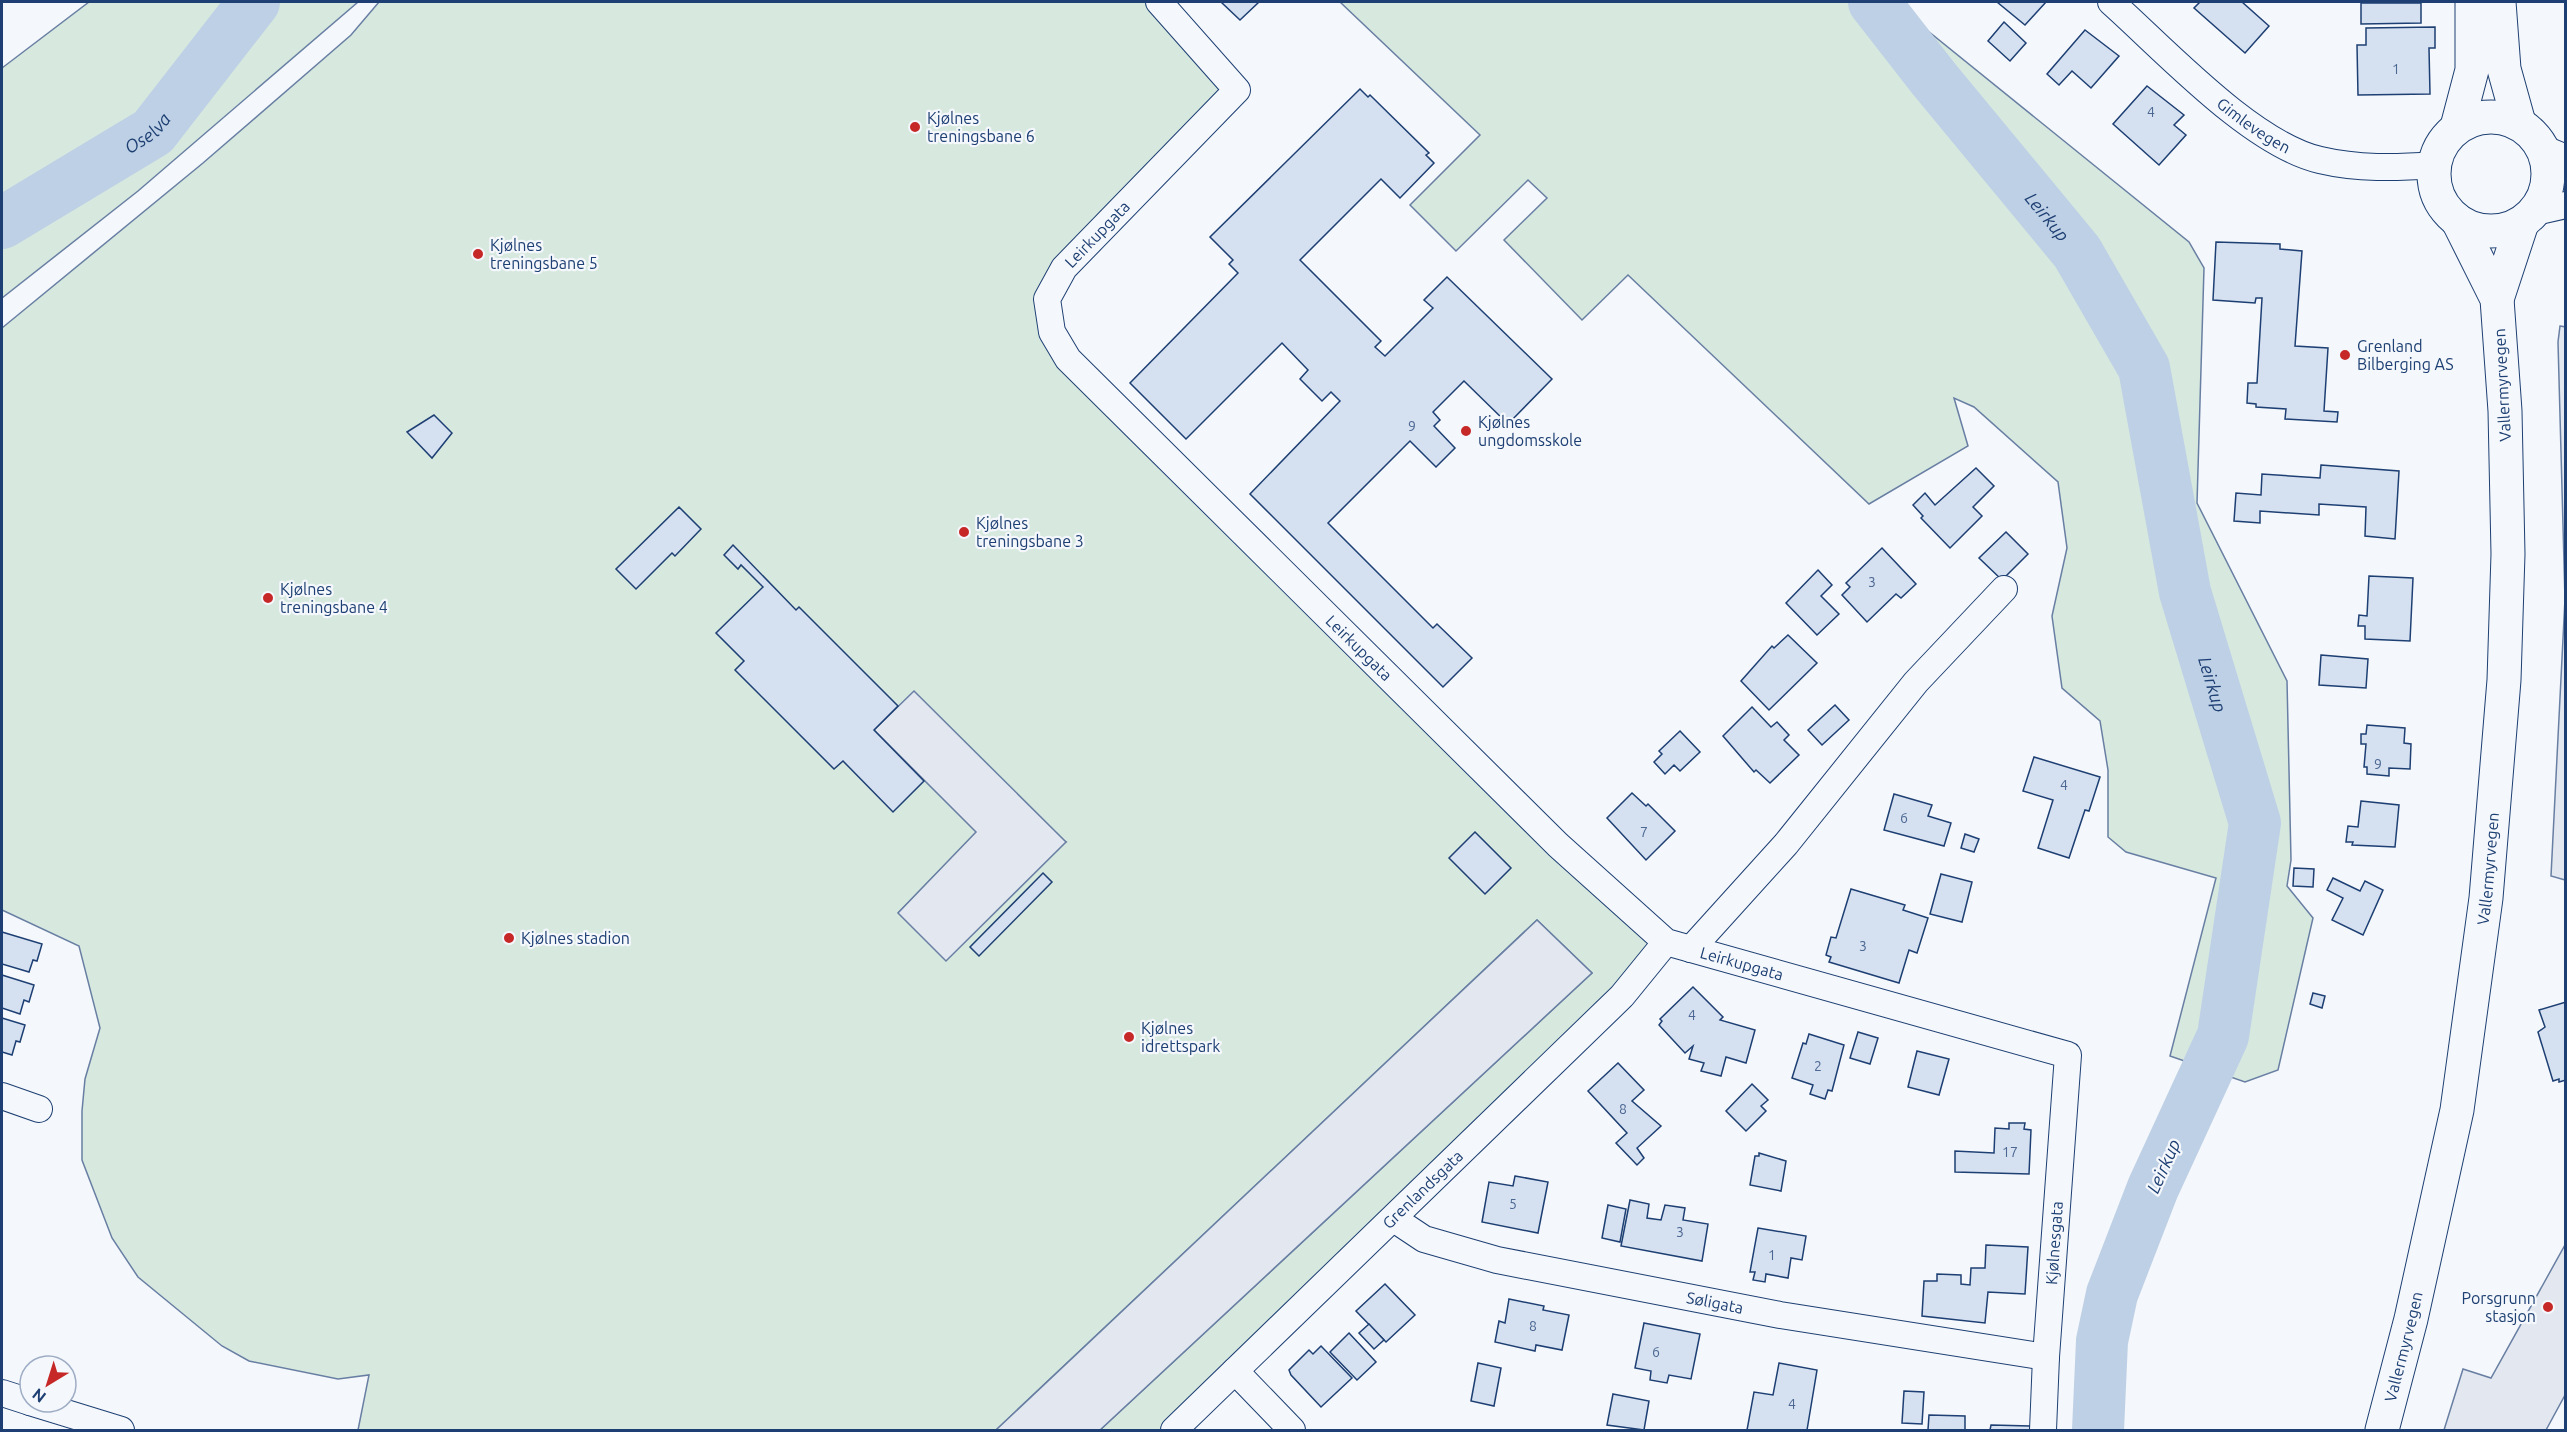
<svg xmlns="http://www.w3.org/2000/svg" width="2567" height="1432" font-family="Ubuntu,sans-serif">
  <rect width="100%" height="100%" fill="#f4f7fb"/>
  <g fill="#d7e8df" stroke="#687fa3" stroke-width="1.5" fill-rule="evenodd">
    <path d="M89 2H358L138 191 2 298V68Z"/>
    <path d="M379 2H1159L1237 90 1064 268 1052 332 1666 942 1174 1430H1100L1592 973 1537 920 996 1430H358L369 1375 338 1379 249 1361 222 1346 138 1277 112 1238 82 1160V1111L85 1079 100 1028 79 946 2 910V328L203 163 351 35ZM874 730 1066 842 898 913 977 832Z"/>
    <path d="M1340 2H1892L2189 242 2204 268 2197 503 2287 681 2291 860 2287 886 2313 918 2278 1070 2245 1082 2170 1056 2216 878 2126 852 2108 837V770L2100 721 2062 688 2052 616 2067 548 2058 482 1974 407 1954 398 1968 446 1869 504 1628 275 1582 320 1504 240 1547 198 1528 180 1456 251 1410 205 1480 135Z"/>
  </g>
  <g fill="#e3e8f0" stroke="#687fa3" stroke-width="1.5">
    <path d="M2560 326 2566 327 2565 880 2551 876 2565 599 2558 342Z"/>
    <path d="M914 691 1066 842 946 961 898 913 976 832 874 730Z"/>
    <path d="M1537 920 1592 973 1100 1430H996Z"/>
    <path d="M2565 1245V1395L2546 1430H2444L2463 1369 2491 1378Z"/>
  </g>
  <g fill="none" stroke-linecap="round" stroke-linejoin="round">
    <g stroke="#bed0e5" stroke-width="52">
      <path id="s1" d="M1874 2 1934 79 2077 252 2144 368 2185 592 2255 823 2223 1036 2153 1188 2112 1294 2102 1341 2098 1430"/>
      <path id="s2" d="M2 223 153 132 254 2"/>
    </g>
  </g>
  <g fill="#d5e0f0" stroke="#1d3f73" stroke-width="1.5">
    <path d="M1221 2H1259L1240 20Z"/>
    <path d="M1997 2H2046L2025 25Z"/>
    <path d="M2200 2H2242L2269 26 2245 53 2194 8Z"/>
    <path d="M2361 3H2421V23L2361 24Z"/>
    <path d="M2004 22 2026 43 2010 61 1988 41Z"/>
    <path d="M2435 27V48H2429L2430 94 2358 95 2357 45H2366V28Z"/>
    <path d="M2085 30 2119 56 2091 88 2072 71 2059 85 2047 74Z"/>
    <path d="M2147 86 2184 115 2174 125 2186 135 2159 165 2113 124Z"/>
    <path d="M1360 89 1368 97 1370 95 1429 153 1426 155 1434 163 1400 198 1381 179 1300 260 1381 341 1375 347 1385 356 1433 308 1424 300 1447 277 1552 379 1508 424 1464 381 1433 412 1440 420 1434 426 1455 448 1436 467 1410 441 1328 523 1433 628 1437 624 1472 658 1443 687 1250 494 1340 401 1331 392 1322 401 1300 379 1308 370 1282 343 1186 439 1130 383 1238 273 1229 264 1233 260 1210 237Z"/>
    <path d="M2216 242 2280 244V249L2302 251 2295 346 2328 348 2324 411 2338 412 2337 422 2285 419 2286 409 2256 407V404L2247 403 2248 383H2257L2262 298H2256L2255 303 2213 300Z"/>
    <path d="M434 415 452 433 432 458 407 432Z"/>
    <path d="M2321 465 2399 471 2395 539 2365 536 2366 507 2319 504V515L2260 511V523L2234 521 2236 493 2261 495 2262 474 2320 478Z"/>
    <path d="M1976 468 1994 486 1973 507 1982 516 1950 548 1921 518 1923 516 1913 505 1925 493 1935 505Z"/>
    <path d="M679 507 701 529 675 556 672 553 636 589 616 569Z"/>
    <path d="M2006 532 2028 554 2002 580 1979 558Z"/>
    <path d="M733 545 796 610 799 607 898 706 874 730 924 781 893 812 843 761 834 769 735 670 744 661 716 633 763 587 741 565 738 569 724 555Z"/>
    <path d="M1882 548 1916 584 1901 598 1896 594 1867 622 1842 595 1850 587 1846 583Z"/>
    <path d="M1818 570 1832 585 1821 596 1839 614 1817 635 1786 603Z"/>
    <path d="M2369 576 2413 578 2410 641 2365 639V626H2358L2359 615 2367 616Z"/>
    <path d="M1788 635 1817 663 1769 710 1741 681 1772 646 1774 648Z"/>
    <path d="M2321 655 2368 659 2366 688 2319 685Z"/>
    <path d="M1835 705 1849 720 1822 745 1808 730Z"/>
    <path d="M1752 707 1771 727 1777 722 1789 735 1784 740 1799 755 1770 783 1756 770 1754 772 1723 736Z"/>
    <path d="M2367 725 2405 728 2404 743 2411 744 2410 769 2389 768V776L2367 774V767H2364L2366 744H2361V734H2366Z"/>
    <path d="M1680 731 1700 752 1680 771 1674 765 1665 774 1654 762 1662 754 1659 751Z"/>
    <path d="M2034 757 2100 777 2089 811 2085 810 2069 858 2038 848 2053 800 2023 791Z"/>
    <path d="M1632 793 1646 806 1648 804 1675 831 1646 860 1607 818Z"/>
    <path d="M1894 794 1932 805 1928 816 1951 823 1944 846 1884 830Z"/>
    <path d="M2361 801 2399 805 2395 847 2352 845 2353 842H2346L2348 826 2358 827Z"/>
    <path d="M1475 832 1511 868 1485 894 1449 858Z"/>
    <path d="M1965 834 1979 839 1974 852 1961 848Z"/>
    <path d="M2294 868 2314 869 2313 887 2293 886Z"/>
    <path d="M1043 873 1052 882 979 956 970 947Z"/>
    <path d="M1941 874 1972 882 1962 922 1930 914Z"/>
    <path d="M2333 878 2360 891 2365 881 2383 890 2363 935 2332 920 2343 898 2327 890Z"/>
    <path d="M1851 889 1905 905 1903 910 1928 918 1917 953 1909 950 1899 983 1829 962 1831 957 1826 955 1831 937 1836 938Z"/>
    <path d="M2 932 42 944 37 961 33 960 29 972 2 964Z"/>
    <path d="M2 975 34 985 29 1002 24 1000 20 1014 2 1008Z"/>
    <path d="M1693 987 1723 1017 1720 1020 1755 1030 1746 1063 1726 1057 1721 1076 1701 1071 1704 1063 1689 1059 1693 1046 1685 1053 1659 1025 1662 1021 1660 1019Z"/>
    <path d="M2313 993 2325 996 2322 1008 2310 1004Z"/>
    <path d="M2566 1002V1080L2559 1082V1079L2553 1081 2538 1032 2545 1027 2539 1010Z"/>
    <path d="M2 1018 25 1025 20 1042 16 1041 12 1055 2 1052Z"/>
    <path d="M1858 1032 1878 1038 1870 1064 1850 1058Z"/>
    <path d="M1809 1034 1844 1045 1832 1091 1828 1090 1825 1099 1810 1094 1813 1085 1792 1078 1803 1043 1806 1044Z"/>
    <path d="M1917 1051 1949 1059 1939 1095 1908 1087Z"/>
    <path d="M1618 1063 1644 1090 1632 1101 1661 1126 1637 1148 1644 1158 1637 1165 1616 1143 1627 1133 1588 1091Z"/>
    <path d="M1752 1084 1768 1100 1761 1106 1766 1111 1746 1131 1726 1111Z"/>
    <path d="M2009 1123H2025L2024 1129 2031 1130 2029 1174 1955 1172V1151L1994 1153 1995 1128 2009 1129Z"/>
    <path d="M1759 1153 1786 1161 1781 1191 1750 1185 1755 1156H1759Z"/>
    <path d="M1515 1176 1548 1182 1538 1233 1482 1222 1489 1182 1513 1186Z"/>
    <path d="M1630 1200 1649 1204 1647 1218 1661 1220 1665 1205 1685 1208 1683 1220 1708 1224 1702 1261 1621 1246Z"/>
    <path d="M1608 1205 1626 1209 1620 1242 1602 1238Z"/>
    <path d="M1758 1228 1806 1236 1802 1260 1791 1258 1788 1278 1766 1274 1765 1282 1753 1280 1755 1272H1750Z"/>
    <path d="M1986 1245 2028 1247 2025 1294 1988 1292 1985 1323 1922 1316 1924 1281H1937V1274L1961 1275V1284L1970 1285 1971 1268H1985Z"/>
    <path d="M1385 1284 1415 1315 1386 1342 1356 1311Z"/>
    <path d="M1509 1299 1544 1306 1543 1310 1569 1315 1562 1350 1536 1345 1535 1351 1495 1342 1499 1321 1505 1323Z"/>
    <path d="M1644 1323 1700 1334 1691 1379 1669 1375 1667 1383 1650 1380 1651 1371 1635 1368Z"/>
    <path d="M1369 1324 1384 1340 1374 1349 1359 1333Z"/>
    <path d="M1349 1333 1376 1362 1357 1380 1330 1352Z"/>
    <path d="M1321 1346 1352 1378 1321 1407 1291 1375 1289 1370 1309 1350 1313 1354Z"/>
    <path d="M1478 1363 1501 1368 1494 1406 1471 1401Z"/>
    <path d="M1779 1363 1817 1370 1807 1430H1747L1754 1392 1773 1395Z"/>
    <path d="M1904 1391 1924 1392 1922 1424 1902 1423Z"/>
    <path d="M1613 1394 1649 1401 1644 1430 1607 1425Z"/>
    <path d="M1929 1415 1965 1416V1430H1928Z"/>
    <path d="M1991 1425 2030 1426V1430H1990Z"/>
  </g>
  <g fill="none" stroke-linecap="round" stroke-linejoin="round">
    <defs>
      <g id="minor">
        <path id="s3" d="M1159 2 1237 90 1064 268 1047 299 1052 332 1068 359 1558 845 1666 942 2068 1055 2046 1357 2043 1430"/>
        <path id="s4" d="M2111 2C2165 50 2251 144 2320 160 2358 169 2396 168 2434 165"/>
        <path d="M2542 148 2566 158"/>
        <path d="M2535 212 2566 205"/>
        <path d="M1691 949 1786 844 1916 682 2004 589"/>
        <path d="M2 1096 39 1109"/>
        <path id="s5" d="M1394 1219 1424 1239 1497 1260 1780 1315 2046 1357"/>
        <path d="M1235 1371 1292 1430"/>
        <path d="M2 1393 30 1402"/>
        <path d="M30 1402 121 1430"/>
        <path id="s6" d="M1174 1430 1622 996 1666 942"/>
      </g>
      <g id="primary">
        <path d="M2499 2 2504 69 2519 123"/>
        <circle cx="2491" cy="174" r="57"/>
        <path d="M2457 127 2472 70V2"/>
        <path d="M2497 299 2522 223"/>
        <path id="s7" d="M2382 1430 2411 1319 2457 1110 2486 898 2504 680 2508 554 2505 411 2497 299 2458 221"/>
      </g>
    </defs>
    <use href="#minor" stroke="#1d3f73" stroke-width="28"/>
    <use href="#primary" stroke="#1d3f73" stroke-width="35"/>
    <use href="#minor" stroke="#f4f7fb" stroke-width="26"/>
    <use href="#primary" stroke="#f4f7fb" stroke-width="33"/>
  </g>
  <g fill="#c62828" stroke="#f4f7fb" stroke-width="2">
    <circle cx="915" cy="127" r="6"/>
    <circle cx="478" cy="254" r="6"/>
    <circle cx="2345" cy="355" r="6"/>
    <circle cx="1466" cy="431" r="6"/>
    <circle cx="964" cy="532" r="6"/>
    <circle cx="268" cy="598" r="6"/>
    <circle cx="509" cy="938" r="6"/>
    <circle cx="1129" cy="1037" r="6"/>
    <circle cx="2548" cy="1307" r="6"/>
  </g>
  <g text-anchor="middle" dominant-baseline="central" stroke-width="4.5" stroke-linejoin="round" paint-order="stroke">
    <g font-size="14" fill="#4b6792">
      <text x="2396" y="69">1</text>
      <text x="2151" y="112">4</text>
      <text x="1412" y="426">9</text>
      <text x="1872" y="582">3</text>
      <text x="2378" y="764">9</text>
      <text x="2064" y="785">4</text>
      <text x="1904" y="818">6</text>
      <text x="1644" y="832">7</text>
      <text x="1863" y="946">3</text>
      <text x="1692" y="1015">4</text>
      <text x="1818" y="1066">2</text>
      <text x="1623" y="1109">8</text>
      <text x="2010" y="1152">17</text>
      <text x="1513" y="1204">5</text>
      <text x="1680" y="1232">3</text>
      <text x="1772" y="1255">1</text>
      <text x="1533" y="1326">8</text>
      <text x="1656" y="1352">6</text>
      <text x="1792" y="1404">4</text>
    </g>
    <g font-size="16" fill="#1d3f73" stroke="#f4f7fb" text-anchor="start">
      <text x="927" y="118">Kjølnes<tspan x="927" dy="18">treningsbane 6</tspan></text>
      <text x="490" y="245">Kjølnes<tspan x="490" dy="18">treningsbane 5</tspan></text>
      <text x="2357" y="346">Grenland<tspan x="2357" dy="18">Bilberging AS</tspan></text>
      <text x="1478" y="422">Kjølnes<tspan x="1478" dy="18">ungdomsskole</tspan></text>
      <text x="976" y="523">Kjølnes<tspan x="976" dy="18">treningsbane 3</tspan></text>
      <text x="280" y="589">Kjølnes<tspan x="280" dy="18">treningsbane 4</tspan></text>
      <text x="521" y="938">Kjølnes stadion</text>
      <text x="1141" y="1028">Kjølnes<tspan x="1141" dy="18">idrettspark</tspan></text>
      <text x="2536" y="1298" text-anchor="end">Porsgrunn<tspan x="2536" dy="18">stasjon</tspan></text>
    </g>
    <g font-size="16" fill="#1d3f73" stroke="#f4f7fb">
      <text stroke="none"><textPath href="#s4" startOffset="189">Gimlevegen</textPath></text>
      <text transform="translate(1097 234) rotate(-46)">Leirkupgata</text>
      <text transform="translate(2502 385) rotate(-93)">Vallermyrvegen</text>
      <text stroke="none"><textPath href="#s3" startOffset="876">Leirkupgata</textPath></text>
      <text stroke="none"><textPath href="#s7" startOffset="572">Vallermyrvegen</textPath></text>
      <text stroke="none"><textPath href="#s3" startOffset="1380">Leirkupgata</textPath></text>
      <text stroke="none"><textPath href="#s6" startOffset="346">Grenlandsgata</textPath></text>
      <text transform="translate(2054 1243) rotate(-86)">Kjølnesgata</text>
      <text stroke="none"><textPath href="#s5" startOffset="334">Søligata</textPath></text>
      <text stroke="none"><textPath href="#s7" startOffset="86">Vallermyrvegen</textPath></text>
    </g>
    <g font-size="18" font-style="italic" fill="#1d3f73" stroke="#f4f7fb">
      <text stroke="none"><textPath href="#s2" startOffset="171">Oselva</textPath></text>
      <text stroke="none"><textPath href="#s1" startOffset="276">Leirkup</textPath></text>
      <text stroke="none"><textPath href="#s1" startOffset="780">Leirkup</textPath></text>
      <text transform="translate(2163 1166) rotate(-66)">Leirkup</text>
    </g>
  </g>
  <rect width="2567" height="1432" fill="none" stroke="#1d3f73" stroke-width="6"/>
  <g transform="translate(48 1384) rotate(218)"><circle r="28" fill="#f4f7fb" stroke="#9eadc5" stroke-width="1.5"/>
  <path d="M0-4.5L10 22L0 15L-10 22Z" fill="#c62828"/>
  <text y="-9" font-size="16" font-weight="bold" text-anchor="middle" fill="#1d3f73">N</text>
  </g>
</svg>
